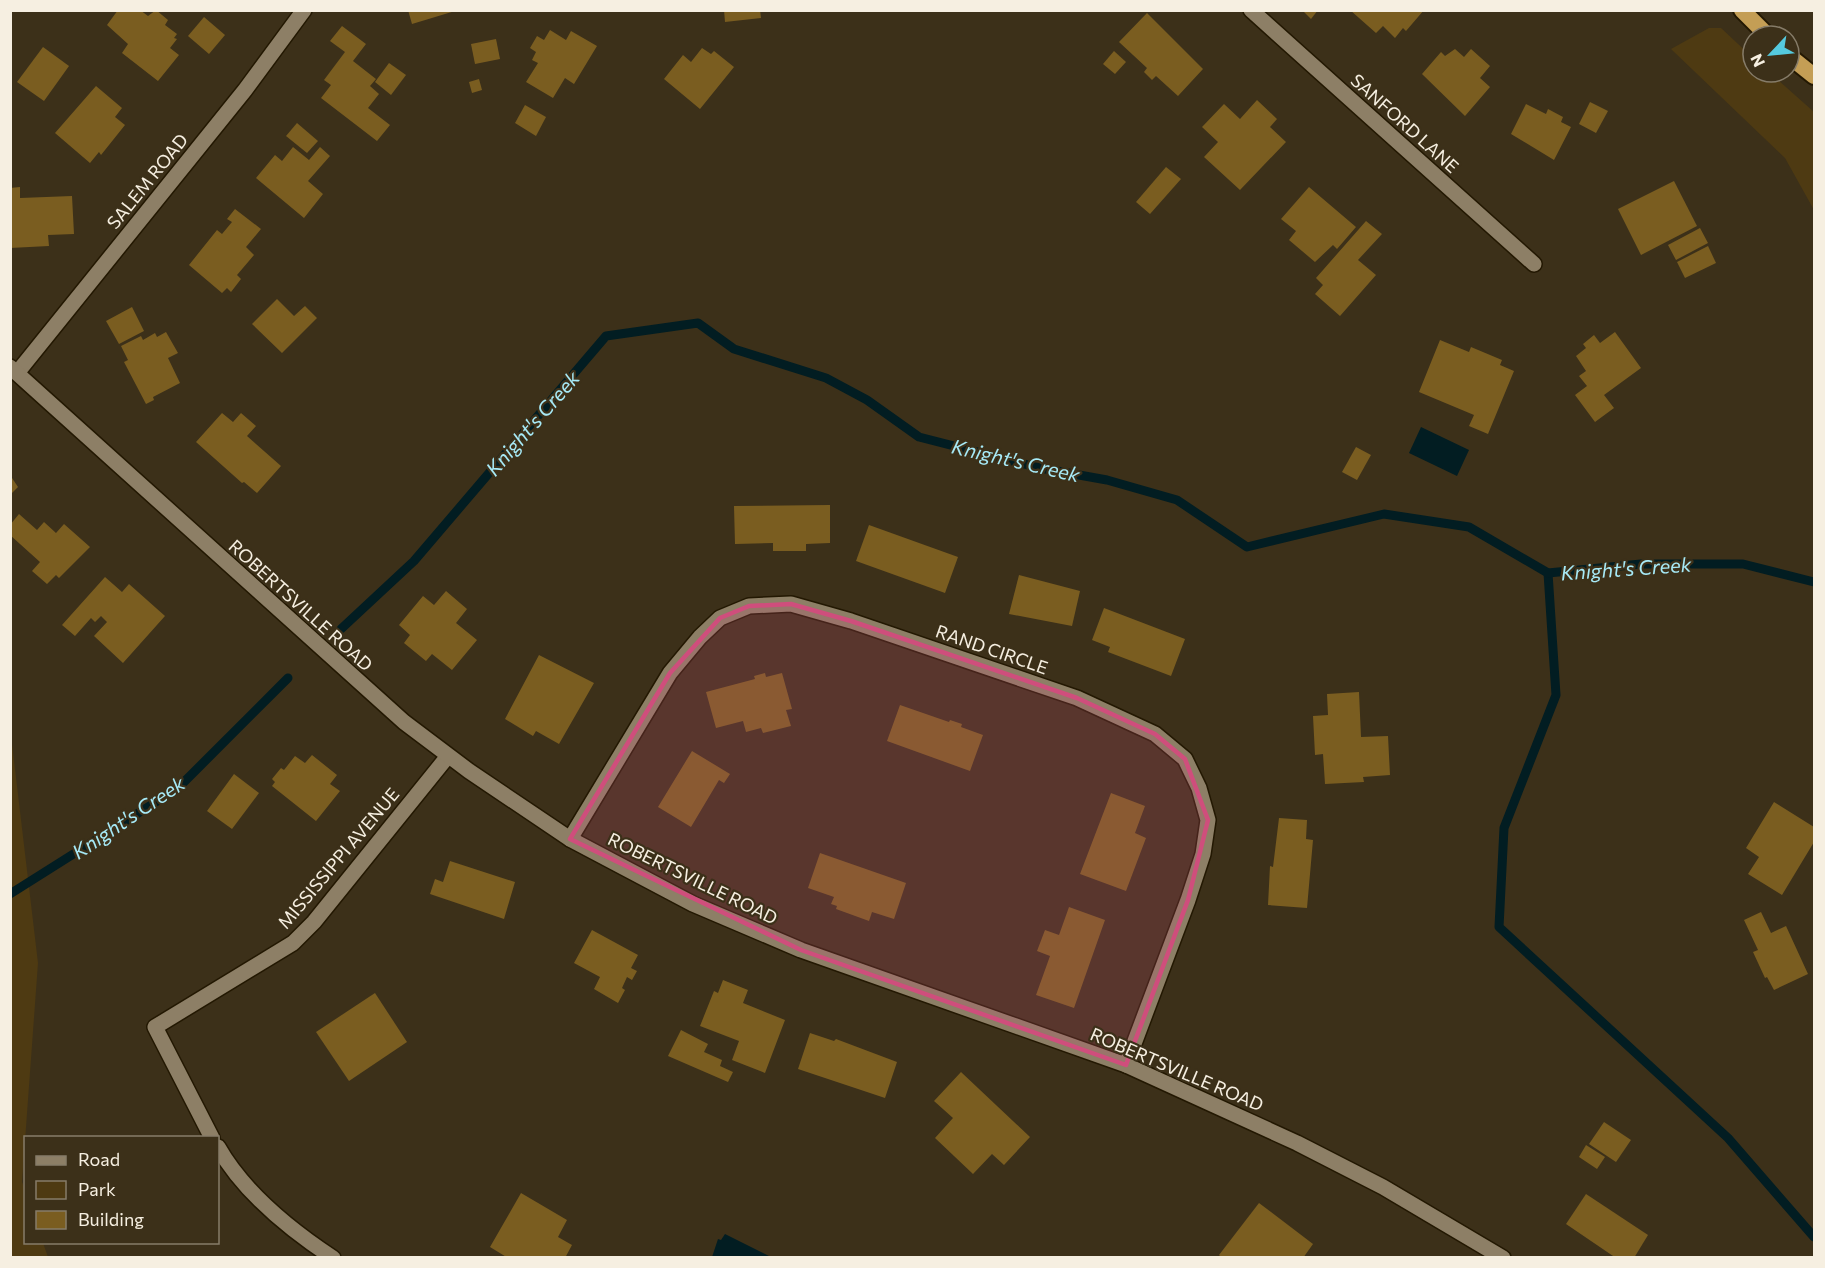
<svg xmlns="http://www.w3.org/2000/svg" width="1825" height="1268" font-family="Commissioner,sans-serif">
  <rect width="100%" height="100%" fill="#3c3019"/>
  <g fill="#4e3a12">
    <path d="M1709 28H1721L1753 58V72H1769L1814 112V210L1785 158 1671 49Z"/>
    <path d="M10 727 38 963 22 1182 26 1191V1242L43 1243 48 1257H11Z"/>
  </g>
  <g fill="#021d22">
    <path d="M1421 427 1469 450 1457 476 1409 453Z"/>
    <path d="M725 1234 771 1257H712L718 1239 721 1240Z"/>
  </g>
  <g fill="none" stroke-linecap="round" stroke-linejoin="round">
    <g stroke="#021d22" stroke-width="9">
      <path d="M1548 573 1556 695 1504 828 1499 927 1728 1138 1814 1237"/>
      <path d="M341 629 414 561 606 336 698 323 734 349 826 378 867 400 919 437 1040 468 1107 480 1177 500 1247 547 1384 514 1469 527 1548 573 1641 564H1743L1814 582"/>
      <path d="M10 894 178 788 288 678"/>
    </g>
  </g>
  <g fill="#7a5d20">
    <path d="M118 10H140L148 16 156 10 168 20 165 25 177 34 174 38 177 39 170 48 179 55 158 81 122 53 128 44 107 25Z"/>
    <path d="M408 10H455V11L412 24Z"/>
    <path d="M724 10H760L761 18 725 22Z"/>
    <path d="M1302 10H1318L1311 19Z"/>
    <path d="M1350 10H1424L1406 31 1403 28 1395 38 1383 26 1376 33Z"/>
    <path d="M1147 13 1203 69 1178 96 1156 76 1152 80 1144 72 1147 68 1119 42Z"/>
    <path d="M204 17 225 35 209 54 188 36Z"/>
    <path d="M342 26 366 44 353 61 376 79 370 86 379 94 368 108 390 125 377 141 321 98 331 85 324 80 345 52 330 41Z"/>
    <path d="M550 30 566 40 571 31 597 46 574 84 565 78 553 98 526 82 538 63 532 60 536 52 530 48 537 36 544 40Z"/>
    <path d="M496 39 500 59 475 64 471 44Z"/>
    <path d="M43 47 69 66 44 101 17 82Z"/>
    <path d="M702 48 711 54 714 51 734 67 700 109 664 79 683 55 691 62Z"/>
    <path d="M1455 49 1464 57 1471 49 1490 66 1480 78 1490 87 1465 116 1422 74 1441 52 1445 56Z"/>
    <path d="M1114 51 1126 62 1115 74 1103 64Z"/>
    <path d="M389 63 406 75 391 95 375 82Z"/>
    <path d="M479 79 482 90 472 93 469 82Z"/>
    <path d="M96 86 122 108 115 117 125 125 101 155 99 152 90 163 55 133Z"/>
    <path d="M1257 100 1277 119 1270 127 1286 142 1240 190 1204 157 1218 142 1202 127 1224 104 1240 119Z"/>
    <path d="M1590 102 1608 111 1596 133 1579 124Z"/>
    <path d="M1526 104 1546 114 1548 109 1563 117 1561 122 1571 127 1554 160 1511 134Z"/>
    <path d="M525 105 546 117 536 136 515 123Z"/>
    <path d="M297 123 318 141 307 153 286 136Z"/>
    <path d="M293 147 309 160 320 147 330 156 308 181 323 194 304 218 256 178 275 155 282 161Z"/>
    <path d="M1166 167 1181 179 1150 214 1136 202Z"/>
    <path d="M1674 181 1697 226 1641 255 1618 209Z"/>
    <path d="M20 187V198L72 196 74 234 48 235 49 246 10 248V188Z"/>
    <path d="M1309 187 1356 227 1337 249 1333 245 1315 262 1289 240 1296 231 1281 219Z"/>
    <path d="M235 209 261 229 246 247 254 255 237 275 241 279 231 292 227 288 222 293 189 265 217 230 222 234 232 222 227 219Z"/>
    <path d="M1366 221 1382 234 1358 260 1376 275 1340 316 1315 294 1323 285 1316 278Z"/>
    <path d="M1700 228 1708 243 1676 260 1668 245Z"/>
    <path d="M1708 246 1716 263 1685 278 1677 262Z"/>
    <path d="M277 299 294 316 305 306 317 318 282 353 252 324Z"/>
    <path d="M132 307 144 331 119 344 106 321Z"/>
    <path d="M166 332 178 353 168 358 180 383 153 397 154 400 146 404 124 362 128 360 121 346 141 336 143 340 155 333 157 337Z"/>
    <path d="M1615 332 1641 368 1604 395 1614 408 1595 422 1575 395 1587 386 1579 376 1586 371 1576 356 1586 348 1583 344 1594 335 1600 343Z"/>
    <path d="M1440 340 1469 352 1471 347 1502 360 1500 365 1514 371 1488 434 1469 426 1474 415 1419 392Z"/>
    <path d="M222 413 233 422 241 413 256 426 247 436 281 466 257 493 244 482 242 483 196 442Z"/>
    <path d="M1356 447 1371 455 1357 480 1342 472Z"/>
    <path d="M10 475 18 487 10 495Z"/>
    <path d="M830 505V543L806 544V551H773V543L735 544 734 506Z"/>
    <path d="M19 514 37 530 44 522 56 533 64 524 90 547 59 578 56 575 47 584 32 571 40 562 10 535V525Z"/>
    <path d="M869 525 958 557 945 593 856 561Z"/>
    <path d="M1019 575 1080 591 1072 626 1009 614Z"/>
    <path d="M105 577 122 592 129 584 165 616 123 663 94 636 107 622 101 616 95 622 91 618 75 636 62 625Z"/>
    <path d="M446 591 467 609 456 623 477 640 452 670 432 654 426 661 404 643 410 635 399 625 423 596 434 605Z"/>
    <path d="M1104 608 1185 639 1171 676 1108 652 1110 647 1092 640Z"/>
    <path d="M539 655 594 683 559 744 536 731 533 736 505 719Z"/>
    <path d="M765 673 766 677 782 673 792 709 786 710 791 726 763 733 761 728 746 732 743 721 716 728 706 692 755 679 754 676Z"/>
    <path d="M1359 692 1361 737 1388 736 1390 775 1363 777 1364 782 1325 784 1323 754 1315 755 1313 716 1328 715 1327 694Z"/>
    <path d="M900 705 949 722 950 720 962 724 961 727 983 735 970 771 887 741Z"/>
    <path d="M692 751 730 774 724 783 719 780 691 827 658 807Z"/>
    <path d="M312 755 337 775 330 784 340 791 316 821 272 786 275 782 272 779 281 768 284 770 295 756 305 763Z"/>
    <path d="M234 774 259 793 232 829 207 811Z"/>
    <path d="M1111 793 1145 806 1135 833 1146 838 1126 891 1080 874Z"/>
    <path d="M1774 802 1814 827V842L1782 895 1748 874 1759 857 1746 848Z"/>
    <path d="M1279 818 1307 820 1306 839 1313 840 1307 908 1268 905 1270 866 1273 867Z"/>
    <path d="M820 853 906 883 894 919 872 912 869 921 836 909 837 906 831 904 834 897 808 888Z"/>
    <path d="M450 861 515 882 504 919 430 894 435 879 443 882Z"/>
    <path d="M1069 907 1105 920 1074 1008 1036 995 1050 956 1037 951 1045 930 1059 935Z"/>
    <path d="M1761 912 1771 933 1786 926 1808 974 1774 990 1767 977 1765 978 1753 952 1758 950 1744 920Z"/>
    <path d="M592 930 638 955 631 968 637 971 632 980 627 977 622 988 625 990 618 1003 594 989 600 977 574 963Z"/>
    <path d="M723 980 748 990 743 1003 785 1020 765 1073 732 1060 739 1041 700 1026 714 991 718 993Z"/>
    <path d="M375 993 407 1042 349 1081 316 1032Z"/>
    <path d="M681 1030 708 1044 704 1052 722 1060 720 1066 733 1072 728 1082 668 1056Z"/>
    <path d="M810 1033 834 1041 836 1039 897 1062 885 1098 798 1069Z"/>
    <path d="M961 1072 1030 1137 1004 1165 992 1154 973 1174 935 1138 953 1118 934 1101Z"/>
    <path d="M1604 1122 1631 1140 1616 1162 1589 1144Z"/>
    <path d="M1586 1145 1605 1157 1597 1169 1579 1157Z"/>
    <path d="M521 1193 567 1220 558 1237 572 1245 565 1258H508L490 1247Z"/>
    <path d="M1586 1194 1648 1235 1634 1258H1616L1566 1224Z"/>
    <path d="M1259 1203 1313 1244 1303 1258H1222L1219 1255Z"/>
  </g>
  <g fill="none" stroke-linecap="round" stroke-linejoin="round">
    <defs>
      <g id="minor">
        <path d="M1251 10 1534 264"/>
        <path d="M17 373 245 90 304 10"/>
        <path d="M570 839 670 673 700 637 720 618 749 606 791 604 851 621 1077 698 1155 734 1185 759 1199 788 1208 820 1203 854 1188 900 1126 1065"/>
        <path d="M212 1138 155 1027 293 943 314 922 448 756"/>
        <path d="M218 1147C244 1193 289 1229 333 1258"/>
      </g>
      <path id="tertiary" d="M10 367 404 722 469 771 570 839 693 904 801 950 1126 1065 1297 1143 1383 1187 1503 1258"/>
      <g id="trunk">
        <path d="M1742 10 1768 36"/>
        <path d="M1789 56 1814 76"/>
      </g>
    </defs>
    <use href="#minor" stroke="#231802" stroke-width="18"/>
    <use href="#tertiary" stroke="#231802" stroke-width="18"/>
    <use href="#trunk" stroke="#231802" stroke-width="20"/>
    <use href="#minor" stroke="#8d7f66" stroke-width="15"/>
    <use href="#tertiary" stroke="#8d7f66" stroke-width="15"/>
    <use href="#trunk" stroke="#c49e55" stroke-width="16"/>
  </g>
  <path fill="#cf4e7c" fill-opacity="0.2" stroke="#cf4e7c" stroke-width="4.5" stroke-linejoin="round" d="M791 604 851 621 1077 698 1155 734 1185 759 1208 820 1188 900 1126 1065 801 950 570 839 670 673 720 618 749 606Z"/>
  <g text-anchor="middle" dominant-baseline="central" stroke-width="4.5" stroke-linejoin="round" paint-order="stroke">
    <g font-size="18" fill="#f6efe1" stroke="#3c3019">
      <text transform="translate(1405 123) rotate(42)">SANFORD LANE</text>
      <text transform="translate(147 181) rotate(-51)">SALEM ROAD</text>
      <text transform="translate(301 605) rotate(42)">ROBERTSVILLE ROAD</text>
      <text transform="translate(992 649) rotate(19)">RAND CIRCLE</text>
      <text transform="translate(338 858) rotate(-50)">MISSISSIPPI AVENUE</text>
      <text transform="translate(693 878) rotate(26)">ROBERTSVILLE ROAD</text>
      <text transform="translate(1177 1069) rotate(23)">ROBERTSVILLE ROAD</text>
    </g>
    <g font-size="20" font-style="italic" fill="#a7eaf7" stroke="#3c3019">
      <text transform="translate(532 423) rotate(-49)">Knight's Creek</text>
      <text transform="translate(1016 460) rotate(13)">Knight's Creek</text>
      <text transform="translate(1626 568) rotate(-4)">Knight's Creek</text>
      <text transform="translate(128 817) rotate(-34)">Knight's Creek</text>
    </g>
  </g>
  <rect width="1825" height="1268" fill="none" stroke="#f6efe1" stroke-width="24"/>
  <rect x="24" y="1136" width="195" height="108" fill="#3c3019" stroke="#867c69" stroke-width="1.5"/>
  <rect x="36" y="1156" width="30" height="9" fill="#8d7f66" stroke="#867c69" stroke-width="1.5"/>
  <text x="78" y="1166" font-size="18" fill="#f6efe1">Road</text>
  <rect x="36" y="1181" width="30" height="18" fill="#4e3a12" stroke="#867c69" stroke-width="1.5"/>
  <text x="78" y="1196" font-size="18" fill="#f6efe1">Park</text>
  <rect x="36" y="1211" width="30" height="18" fill="#7a5d20" stroke="#867c69" stroke-width="1.5"/>
  <text x="78" y="1226" font-size="18" fill="#f6efe1">Building</text>
  <g transform="translate(1771 54) rotate(244)"><circle r="28" fill="#3c3019" stroke="#867c69" stroke-width="1.5"/>
  <path d="M0-4.5L10 22L0 15L-10 22Z" fill="#55cadf"/>
  <text y="-9" font-size="16" font-weight="bold" text-anchor="middle" fill="#f6efe1">N</text>
  </g>
</svg>
